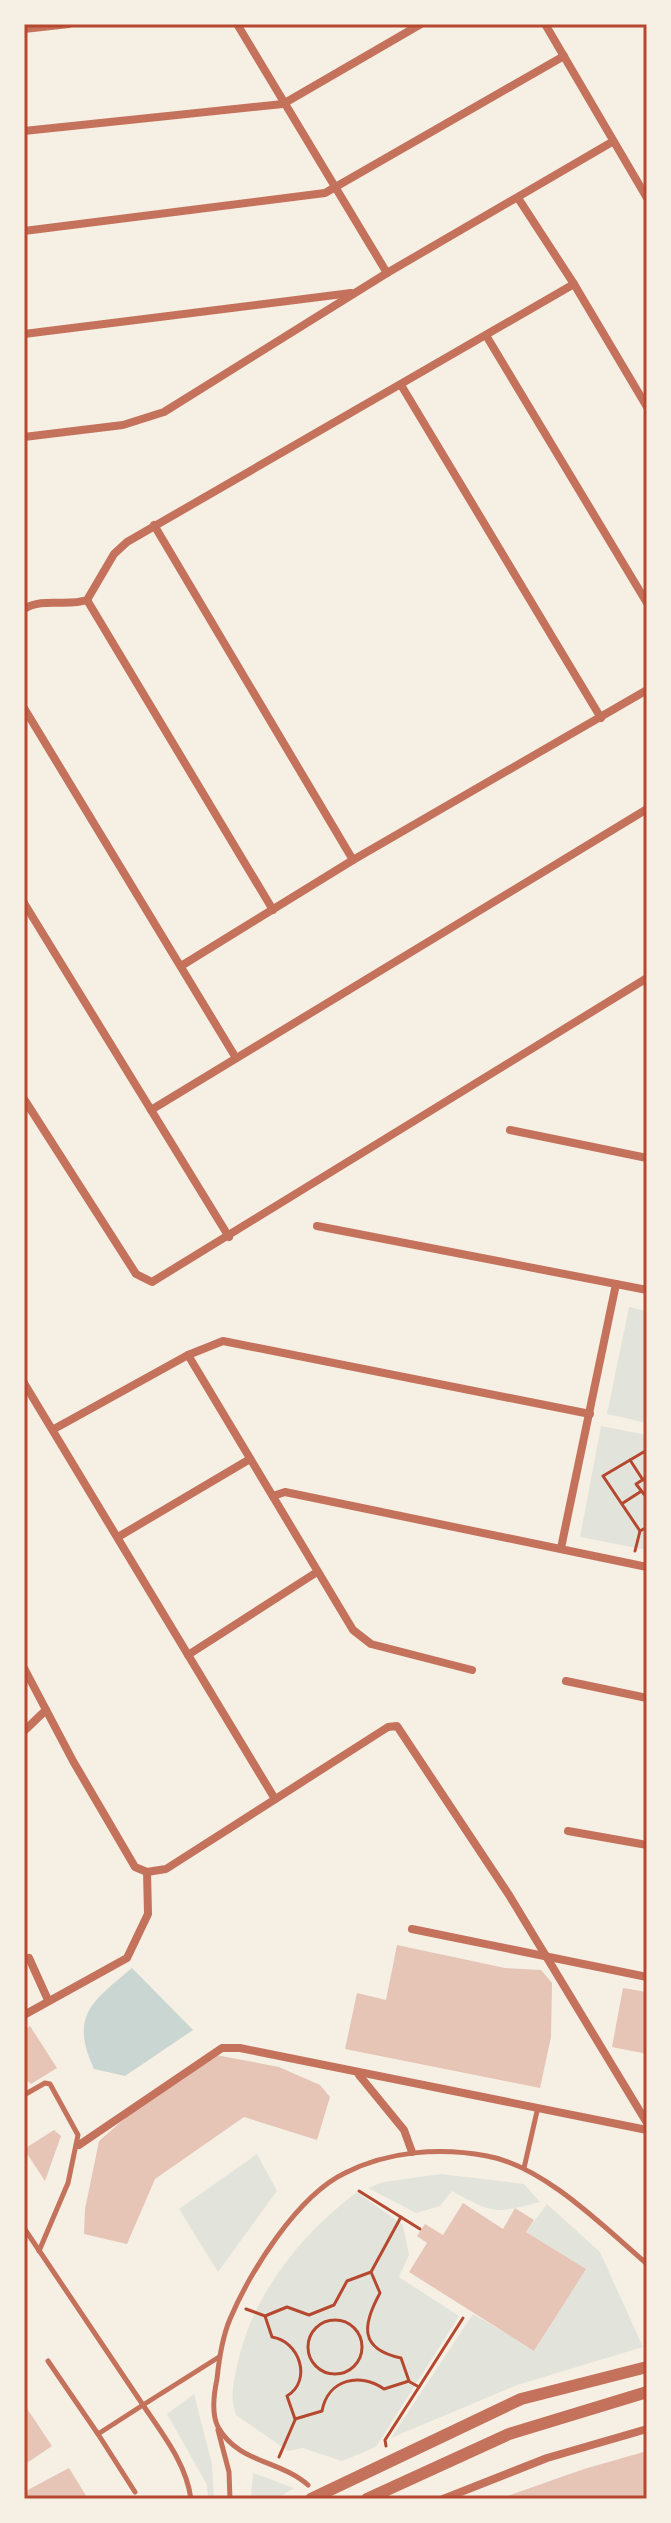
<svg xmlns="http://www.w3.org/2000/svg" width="671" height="2523" font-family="'Space Grotesk',sans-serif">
  <rect width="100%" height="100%" fill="#f6efe4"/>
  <g fill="#e2e4dc">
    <path d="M629 1307 647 1311V1423L607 1414Z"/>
    <path d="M601 1426 647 1435V1550L580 1537Z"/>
    <path d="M257 2154 277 2191 218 2272 179 2209Z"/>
    <path d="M441 2174 524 2184 540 2202C494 2214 494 2214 452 2191L440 2206 416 2213 368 2188 383 2182Z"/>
    <path d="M357 2192 403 2225 409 2255 399 2277 459 2316 376 2447 342 2461 303 2448 288 2451 236 2415C230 2398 233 2384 237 2366 252 2295 300 2235 357 2192Z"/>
    <path d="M547 2204 600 2252 643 2347 517 2385 391 2438 473 2314 535 2350 585 2269 526 2232Z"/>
    <path d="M194 2394 212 2464 214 2499H208L207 2485 167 2414Z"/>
    <path d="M253 2473 294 2488 276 2499H251Z"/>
  </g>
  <path fill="#c9d6d2" d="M132 1968 193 2030 125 2076 94 2069C69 2015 93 2001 132 1968Z"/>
  <g fill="#e6c5b7">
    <path d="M397 1945 505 1968 541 1970 552 1983 551 2037 540 2088 345 2049 357 1993 386 2000Z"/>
    <path d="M623 1988 647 1992V2054L612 2047Z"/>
    <path d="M30 2026 57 2068 31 2084 24 2078V2030Z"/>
    <path d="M216 2055 279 2067 320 2085 330 2097 317 2140 244 2117 155 2179 127 2244 84 2234 85 2209 99 2141 138 2107Z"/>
    <path d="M54 2130 61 2136 45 2181 24 2149Z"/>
    <path d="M463 2203 503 2229 515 2208 534 2220 526 2232 586 2269 534 2351 409 2272 427 2243 417 2236 425 2224 443 2235Z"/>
    <path d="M24 2404 52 2446 24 2465Z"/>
    <path d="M647 2451V2499H499L584 2469Z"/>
    <path d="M69 2468 88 2499H24V2492Z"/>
  </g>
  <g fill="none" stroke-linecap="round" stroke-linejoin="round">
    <g stroke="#b5482f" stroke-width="3">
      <path d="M630 1460 643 1480"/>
      <path d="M647 1477 636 1484 647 1498"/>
      <path d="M623 1503 640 1492"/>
      <path d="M640 1531 603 1476 647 1450"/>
      <path d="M635 1551 640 1531 647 1527"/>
      <path d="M359 2191 420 2229"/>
      <path d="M371 2272 380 2293C363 2324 358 2349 401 2358L409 2381 384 2389C360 2372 328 2379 322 2411L295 2419 287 2396C313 2380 299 2341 272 2337L265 2316 287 2307 309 2315 334 2305 347 2281 371 2272 401 2217"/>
      <path d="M246 2309 265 2316"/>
      <circle cx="335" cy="2347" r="27"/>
      <path d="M419 2387 463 2318"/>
      <path d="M386 2446 385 2440 419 2387 410 2382"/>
      <path d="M279 2457 295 2420"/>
    </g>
    <g stroke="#c5725c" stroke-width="5">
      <path d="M24 2095 45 2083 50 2084 78 2135 68 2183 39 2251"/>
      <path d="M524 2168 538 2107"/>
      <path d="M24 2228 143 2405 219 2357"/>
      <path d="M48 2361 98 2434"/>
      <path d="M218 2430 229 2472 230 2499"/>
      <path d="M308 2485C280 2460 238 2463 218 2427 211 2413 214 2393 217 2379 219 2359 222 2338 230 2319 250 2272 297 2196 345 2173 388 2151 440 2147 487 2156 544 2166 604 2227 647 2264"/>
      <path d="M135 2492 98 2434 143 2405C163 2435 186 2463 191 2499"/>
    </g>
    <g stroke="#c5725c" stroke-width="8">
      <path d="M237 24 387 273"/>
      <path d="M545 24 647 198"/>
      <path d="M24 29 69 24"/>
      <path d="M24 131 283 104 421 24"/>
      <path d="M518 198 574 284 647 407"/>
      <path d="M24 231 325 193 564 56"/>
      <path d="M24 334 351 293"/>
      <path d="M487 337 647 603"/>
      <path d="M401 385 601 718"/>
      <path d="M24 437 123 425 164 412 387 273 612 142"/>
      <path d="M154 525 353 860"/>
      <path d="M87 600 273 910"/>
      <path d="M24 609C43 597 66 607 87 600L114 554 127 542 574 284"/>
      <path d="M24 708 236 1058"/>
      <path d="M24 903 229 1237"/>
      <path d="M181 966 353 860 647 690"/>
      <path d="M24 1099 136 1274 152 1282 647 978"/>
      <path d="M151 1110 647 809"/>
      <path d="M510 1130 647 1158"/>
      <path d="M317 1226 647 1290"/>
      <path d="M188 1355 353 1630 371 1644 472 1670"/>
      <path d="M24 1383 275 1799"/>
      <path d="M54 1429 188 1355 223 1341 590 1414"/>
      <path d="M273 1496 285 1492 647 1567"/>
      <path d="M118 1537 250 1459"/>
      <path d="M561 1548 616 1284"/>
      <path d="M188 1655 317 1572"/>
      <path d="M24 1668 73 1761 135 1867 147 1872 166 1869 388 1727 397 1726 509 1895 647 2123"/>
      <path d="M566 1681 647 1698"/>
      <path d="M24 1731 46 1710"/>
      <path d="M568 1831 647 1845"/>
      <path d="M412 1929 647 1977"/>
      <path d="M24 1960 29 1958 48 2000"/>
      <path d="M24 2015 127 1958 148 1914 147 1872"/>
      <path d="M359 2075 404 2130 412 2152"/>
      <path d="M79 2145 222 2048H240L647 2130"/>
      <path d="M443 2499 547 2458 647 2429"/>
    </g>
    <g stroke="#c5725c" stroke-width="12">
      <path d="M311 2499 521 2399 647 2367"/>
      <path d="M367 2499 509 2434 647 2392"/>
    </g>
  </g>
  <rect width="671" height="2523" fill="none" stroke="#f6efe4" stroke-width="52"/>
  <rect x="26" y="26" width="619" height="2471" fill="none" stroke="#b5482f" stroke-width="3"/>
</svg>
